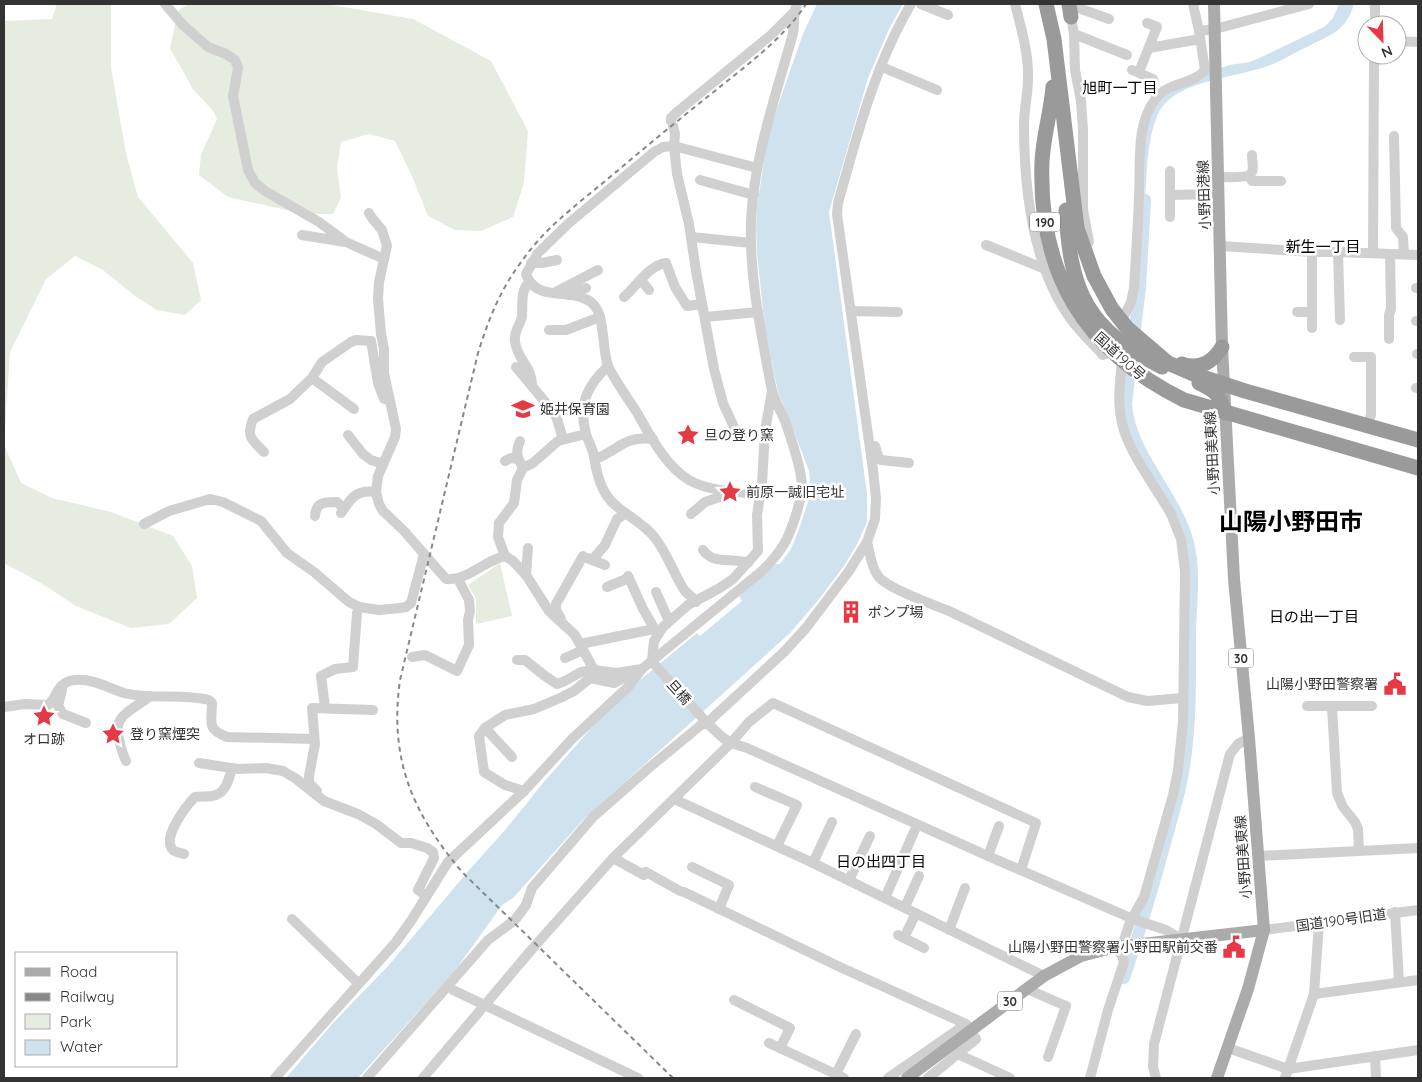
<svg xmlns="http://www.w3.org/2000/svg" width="1422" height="1082" font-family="Quicksand,'Noto Sans JP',sans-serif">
  <rect width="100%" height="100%" fill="#fff"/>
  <g fill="#e6ecdf">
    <path d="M57 4H111V68L126 153 138 197 193 263 201 300 185 315 157 310 135 296 103 270 75 256 46 279 10 352 4 442V21L52 19Z"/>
    <path d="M188 4H326L413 19 491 61 528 131 524 183 513 217 481 231 455 230 428 216 412 176 395 141 369 134 341 142 337 168 341 198 333 214H305L228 197 199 175 201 155 217 119 214 112 193 89 170 48 178 11Z"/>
    <path d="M4 445 21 483 52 498 111 512 173 536 192 566 197 598 169 624 131 628 76 606 41 583 4 563Z"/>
    <path d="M500 563 512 616 476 624V599L468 585Z"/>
  </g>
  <g fill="#cfe2ee">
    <path d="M817 4H903L889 29 868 78 829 212 867 494V522L857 544 844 566 820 598 790 633 584 819 513 898 502 905 454 972 358 1078H286L333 1023 389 965 470 869 506 829 543 783 617 699 697 633 700 636 742 601 739 596 775 564H780L791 549 799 529 808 502 810 481 809 471 790 421 778 392 765 329 757 253 756 228 757 207 768 134 803 34Z"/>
    <path d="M1339 4H1354C1346 31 1332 34 1309 46 1295 52 1282 61 1268 66 1238 77 1182 80 1162 107 1145 131 1147 186 1144 216L1145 137 1149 121 1158 99 1166 93 1203 75 1229 65 1250 62 1268 54 1324 27 1333 18Z"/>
  </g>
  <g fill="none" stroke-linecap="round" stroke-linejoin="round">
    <path stroke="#cfe2ee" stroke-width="12" d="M1124 978C1140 931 1154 884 1167 836 1173 813 1181 790 1184 766 1191 722 1190 675 1190 630 1191 602 1195 570 1188 543 1175 493 1129 455 1126 403L1140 288 1145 200"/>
    <g stroke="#d0d0d0" stroke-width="10">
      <path d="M165 4 183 25 208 47 226 54 235 60 238 68 233 96 248 170 255 183 265 191 319 222 346 242 384 259"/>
      <path d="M921 4 948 15"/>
      <path d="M1015 4C1021 28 1029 54 1028 79 1028 94 1024 109 1024 124 1024 188 1032 265 1070 318 1080 332 1092 343 1103 355L1112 352"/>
      <path d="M1193 4 1199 31 1215 29 1309 4"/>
      <path d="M1073 6 1109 19"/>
      <path d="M1073 11 1071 17 1074 34 1075 70 1081 101 1083 129V210L1089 242"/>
      <path d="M1375 25V4"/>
      <path d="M1074 34 1127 55"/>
      <path d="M1397 41 1418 42"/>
      <path d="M1149 48 1200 39"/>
      <path d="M882 67 937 90"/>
      <path d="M1132 70 1153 79"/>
      <path d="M1139 72 1157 27 1147 23"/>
      <path d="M671 121V118L677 112 771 35 794 12"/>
      <path d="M673 126 675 134 674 146 677 174 689 224 696 271 714 369 723 403 738 436 766 435"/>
      <path d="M1394 136 1396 228 1403 237 1404 254"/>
      <path d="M757 168 674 146 663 147 654 152 569 223 538 253 526 274C537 305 575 285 594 305 605 317 602 349 608 366 616 382 626 396 636 411 650 435 665 466 689 480 710 492 737 491 760 495"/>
      <path d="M1170 171V217"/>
      <path d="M1249 176 1252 181H1281"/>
      <path d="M1219 177C1226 177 1249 179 1252 172 1254 168 1252 160 1252 155"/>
      <path d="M700 180 754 195"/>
      <path d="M1170 195 1219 194"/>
      <path d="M369 213 372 218 382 230 387 246 379 282 378 299 381 334 384 349V373L396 429 395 437 378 476 376 492 379 504 383 511 404 531 446 579C468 581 485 560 505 556"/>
      <path d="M302 235 345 242"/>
      <path d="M691 237 751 243"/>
      <path d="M986 245 1045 269"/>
      <path d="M1221 246 1312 252H1338L1418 255"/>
      <path d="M1338 252 1340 320"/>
      <path d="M1373 253 1374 55"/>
      <path d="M531 263H542L557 260"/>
      <path d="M641 280 649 290"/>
      <path d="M529 283C520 290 523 306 522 316 521 324 513 332 515 342 517 359 532 367 532 384"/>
      <path d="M1416 288H1418"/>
      <path d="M554 293 598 270"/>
      <path d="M569 295 575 291 586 288"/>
      <path d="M624 297C637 286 649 265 666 263L675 287 687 306 702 304"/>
      <path d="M851 311 898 312"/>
      <path d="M1297 312H1312"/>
      <path d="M1124 316 1131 302 1134 288C1136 257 1138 226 1139 195 1141 164 1135 125 1156 98 1168 82 1193 85 1205 70L1199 31"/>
      <path d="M705 317 758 312"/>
      <path d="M1416 321H1418"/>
      <path d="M1312 328V252"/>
      <path d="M549 330H566L600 317"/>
      <path d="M1389 339V315L1391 309 1390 254"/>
      <path d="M1417 354H1418"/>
      <path d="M1354 357H1371V415L1367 426"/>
      <path d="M608 366C587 386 578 404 586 434 588 441 593 449 594 456 596 471 600 489 611 501 624 515 643 522 655 538 667 553 673 572 683 588 686 594 692 596 696 602"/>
      <path d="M516 367 551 409 556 416 563 439"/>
      <path d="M312 378 354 409"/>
      <path d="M1416 388H1418"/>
      <path d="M772 391 765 431 762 484 757 515 758 551 733 579 718 589 688 605 663 627 654 641 652 661 654 664 707 723 722 737 731 743 747 748 988 856 1133 919 1166 930 1181 939"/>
      <path d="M586 434 558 441 533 463 523 468 517 480 514 503 499 523 498 537 505 556 513 561 526 575 549 611 575 635 594 670"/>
      <path d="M348 435 363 454 371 460 383 464"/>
      <path d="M520 441C515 453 517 457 523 468"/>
      <path d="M875 446 879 459 881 460 909 463"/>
      <path d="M264 452C252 440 246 437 253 419L290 399 312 378 322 362 351 342 356 340 371 341 378 383 384 399"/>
      <path d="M594 455 598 458C620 448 625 436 653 439"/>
      <path d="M505 461 511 458 517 459"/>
      <path d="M341 513C351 498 356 489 376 492"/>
      <path d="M691 514 705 502 722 496 729 490"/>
      <path d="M315 516C316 502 324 502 337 502L344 509"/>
      <path d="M144 524 169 511 203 501 210 499 223 502 261 521 287 553 314 572 349 602 359 607 379 610 400 608 406 607 411 603 424 554"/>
      <path d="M867 542C870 553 871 567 878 576 886 588 934 605 949 611L1128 697 1147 701 1183 698"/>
      <path d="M703 550C713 565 732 557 748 563"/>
      <path d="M587 558 605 565"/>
      <path d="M593 559 605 545 617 519 626 513"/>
      <path d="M526 575 528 548"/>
      <path d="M628 576 643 609 657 633"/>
      <path d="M607 587 629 578"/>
      <path d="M656 592 669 621"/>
      <path d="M561 619 556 610V604L583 556"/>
      <path d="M580 644 654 629"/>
      <path d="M412 657 425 655 457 671 469 645 468 620 470 611 469 600 458 579"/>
      <path d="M565 658 583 650"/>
      <path d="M517 660H525L545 676 557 684 563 682 581 672 594 670 616 673 642 669"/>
      <path d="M590 678 614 683 634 672"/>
      <path d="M62 690 58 706 63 714 86 723"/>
      <path d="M1307 706H1372"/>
      <path d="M4 707 25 704 48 705C58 697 56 682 75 680 91 678 109 688 124 693 151 700 181 693 209 700L212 703C212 722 206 729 227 737L314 739"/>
      <path d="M325 707 321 676 335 669 353 667 357 613 359 607"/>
      <path d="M1332 707 1337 793 1343 807 1355 822 1358 829 1359 850"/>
      <path d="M485 728 512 757"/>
      <path d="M126 761C121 751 120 744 118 734 114 714 138 707 150 696"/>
      <path d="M199 763 238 769 266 768 283 771 295 778 324 801 358 814 376 824 401 843H411L427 848 433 852 434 858 418 890 426 896"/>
      <path d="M755 787 797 805 777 846"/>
      <path d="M317 791 309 783V776L315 744 312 708 373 710"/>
      <path d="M524 791 505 785 484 772 479 736 485 728 505 715 534 709 560 698 574 691 590 678 589 671"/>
      <path d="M674 799 813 863 1044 976"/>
      <path d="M184 854C181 853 175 852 173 850 161 838 187 805 195 797 201 796 206 797 212 796 226 794 229 779 232 768"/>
      <path d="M988 856 999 826"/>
      <path d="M1258 856 1418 848"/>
      <path d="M613 858 644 875 646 872 680 891 684 892 842 968 966 1024 976 1039 928 1078"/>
      <path d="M813 863 832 822"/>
      <path d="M692 867 729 885 719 909"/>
      <path d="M849 880 870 836"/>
      <path d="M885 898 917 825"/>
      <path d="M905 907 919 876"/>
      <path d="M1395 912 1399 982"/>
      <path d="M292 919 358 983"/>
      <path d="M949 930 965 888"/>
      <path d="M1264 930 1418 910"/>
      <path d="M898 935 924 948"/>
      <path d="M904 938 916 913"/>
      <path d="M1122 946 1130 922 1144 897 1173 795 1178 770 1183 722 1185 571 1181 539 1171 514C1156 487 1128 452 1122 423 1117 403 1120 382 1122 361"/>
      <path d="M1027 989 1066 1006 1048 1057"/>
      <path d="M453 990 638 1078"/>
      <path d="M1314 994 1418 980"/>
      <path d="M734 1000 790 1028 780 1048"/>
      <path d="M769 1043 844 1078"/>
      <path d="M1228 1048 1288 1069 1418 1050"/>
      <path d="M959 1053 962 1056 1010 1078"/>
      <path d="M1375 1056 1376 1078"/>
      <path d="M836 1074 856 1034"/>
      <path d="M275 1078 396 942 411 921 448 862 524 791 572 739 628 687 642 669 763 570C771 562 778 554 784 544 791 533 802 499 802 487 802 469 791 438 785 421 780 409 773 398 771 386 761 332 749 276 751 221 754 157 775 98 792 37 796 26 792 15 797 4"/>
      <path d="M367 1078 488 940 515 920 526 905 532 888 593 817 650 767 701 725 707 723 784 652 806 628 849 571 867 542 875 519 876 498 873 470 837 214 838 203C857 135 875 65 911 4"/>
      <path d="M423 1078 533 948 613 858 731 743 749 722 773 703 1036 823 1021 870"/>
      <path d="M888 1078 966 1024"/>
      <path d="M1090 1078 1108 1010 1124 962 1122 956 1116 947"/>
      <path d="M1156 1078 1153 1067 1154 1044 1230 754 1238 744 1249 738"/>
      <path d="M1285 1078 1314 994 1319 923"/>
    </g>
    <g stroke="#ababab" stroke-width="12">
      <path d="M1214 4 1222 347 1234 579 1249 738 1264 930 1248 989 1217 1078"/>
      <path d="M907 1078 1044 976 1081 956 1116 947 1264 930"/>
    </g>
    <g stroke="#9a9a9a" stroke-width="15">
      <path d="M1046 4 1054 39 1077 228 1094 276 1112 309 1127 328 1168 363 1196 375 1245 391 1418 440"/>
      <path d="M1069 4 1071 17"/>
      <path d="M1053 87C1051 112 1043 137 1042 162 1038 273 1084 351 1184 400L1418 468"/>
      <path d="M1066 210C1070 292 1087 329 1162 367"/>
      <path d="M1182 364C1200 370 1213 362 1222 347"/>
      <path d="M1199 383C1216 391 1220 395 1225 413"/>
    </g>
    <path stroke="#888" stroke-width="2" stroke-dasharray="5 4" stroke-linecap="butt" d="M673 1078 463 873C412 813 389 759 400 680L478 353C489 318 500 290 522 261 543 230 575 206 604 182 641 151 678 120 716 90 747 65 784 38 806 4"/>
  </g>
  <defs>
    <symbol id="school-bare" viewBox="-9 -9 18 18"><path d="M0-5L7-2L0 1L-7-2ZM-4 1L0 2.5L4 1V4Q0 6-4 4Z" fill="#e63946" stroke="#fff" stroke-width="2.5" paint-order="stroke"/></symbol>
    <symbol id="sight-bare" viewBox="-9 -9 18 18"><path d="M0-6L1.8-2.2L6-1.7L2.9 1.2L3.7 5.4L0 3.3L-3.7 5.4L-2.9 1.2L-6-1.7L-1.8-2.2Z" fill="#e63946" stroke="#fff" stroke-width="2.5" paint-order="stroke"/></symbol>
    <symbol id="building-bare" viewBox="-9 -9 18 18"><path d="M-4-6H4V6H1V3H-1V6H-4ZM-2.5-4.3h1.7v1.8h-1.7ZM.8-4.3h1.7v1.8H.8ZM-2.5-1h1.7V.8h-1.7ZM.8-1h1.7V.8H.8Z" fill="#e63946" stroke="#fff" stroke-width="2.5" paint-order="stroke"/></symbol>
    <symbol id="civic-bare" viewBox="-9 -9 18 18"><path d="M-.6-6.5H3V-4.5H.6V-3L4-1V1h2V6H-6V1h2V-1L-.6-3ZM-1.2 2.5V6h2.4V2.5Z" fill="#e63946" stroke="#fff" stroke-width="2.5" paint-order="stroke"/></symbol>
  </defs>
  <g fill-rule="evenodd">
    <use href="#school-bare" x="507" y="393" width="32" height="32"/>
    <use href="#sight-bare" x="672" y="419" width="32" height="32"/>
    <use href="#sight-bare" x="714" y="476" width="32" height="32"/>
    <use href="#building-bare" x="835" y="596" width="32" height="32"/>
    <use href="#civic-bare" x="1379" y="668" width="32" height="32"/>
    <use href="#sight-bare" x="28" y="700" width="32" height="32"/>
    <use href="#sight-bare" x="97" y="718" width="32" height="32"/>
    <use href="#civic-bare" x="1218" y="931" width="32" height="32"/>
  </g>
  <g text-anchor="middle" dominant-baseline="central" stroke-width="5" stroke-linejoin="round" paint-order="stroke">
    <g fill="#fff" stroke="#707070" stroke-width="1">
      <rect x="1030" y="212.5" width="30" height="19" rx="4"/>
      <rect x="1228.5" y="648.5" width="25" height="19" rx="4"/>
      <rect x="997.5" y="991.5" width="25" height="19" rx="4"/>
    </g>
    <g font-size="12" font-weight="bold" fill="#333">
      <text x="1045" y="222">190</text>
      <text x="1241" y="658">30</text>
      <text x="1010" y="1001">30</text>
    </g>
    <g font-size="14" fill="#333" stroke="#fff">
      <text transform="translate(1204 195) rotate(-92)">小野田港線</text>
      <text transform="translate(1120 356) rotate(42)">国道190号</text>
      <text transform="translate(1212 453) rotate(-93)">小野田美東線</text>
      <text transform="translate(679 692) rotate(48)">旦橋</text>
      <text transform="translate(1243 857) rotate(-94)">小野田美東線</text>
      <text transform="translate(1341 920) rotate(-8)">国道190号旧道</text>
    </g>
    <g font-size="14" fill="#333" stroke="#fff" text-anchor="start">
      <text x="540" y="409">姫井保育園</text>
      <text x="704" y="435">旦の登り窯</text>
      <text x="746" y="492">前原一誠旧宅址</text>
      <text x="868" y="612">ポンプ場</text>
      <text x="1378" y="684" text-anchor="end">山陽小野田警察署</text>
      <text x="130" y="734">登り窯煙突</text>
      <text x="44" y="739" text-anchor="middle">オロ跡</text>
      <text x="1218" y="947" text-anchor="end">山陽小野田警察署小野田駅前交番</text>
    </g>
    <g font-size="15" fill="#000" stroke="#fff">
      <text x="1120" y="87">旭町一丁目</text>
      <text x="1323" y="246">新生一丁目</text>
      <text x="1314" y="616">日の出一丁目</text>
      <text x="881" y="861">日の出四丁目</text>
    </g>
    <g font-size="24" font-weight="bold" fill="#000" stroke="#fff">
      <text x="1291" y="521">山陽小野田市</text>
    </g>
  </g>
  <rect width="1422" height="1082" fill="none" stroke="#333333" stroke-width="10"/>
  <rect x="15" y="952" width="162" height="115" fill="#ffffff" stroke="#adadad"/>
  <rect x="25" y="968" width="25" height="8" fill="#ababab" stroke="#adadad"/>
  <text x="60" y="977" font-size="15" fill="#333333">Road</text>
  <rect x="25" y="993" width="25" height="8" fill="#888888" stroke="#adadad"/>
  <text x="60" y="1002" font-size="15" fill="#333333">Railway</text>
  <rect x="25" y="1014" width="25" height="15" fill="#e6ecdf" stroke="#adadad"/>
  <text x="60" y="1027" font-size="15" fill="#333333">Park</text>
  <rect x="25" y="1040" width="25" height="15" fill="#cfe2ee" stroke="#adadad"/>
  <text x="60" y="1052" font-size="15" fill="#333333">Water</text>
  <g transform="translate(1382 40) rotate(157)"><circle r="24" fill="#ffffff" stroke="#adadad"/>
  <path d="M0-4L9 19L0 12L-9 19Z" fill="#e63946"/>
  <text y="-8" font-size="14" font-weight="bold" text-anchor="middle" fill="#333333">N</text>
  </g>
</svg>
